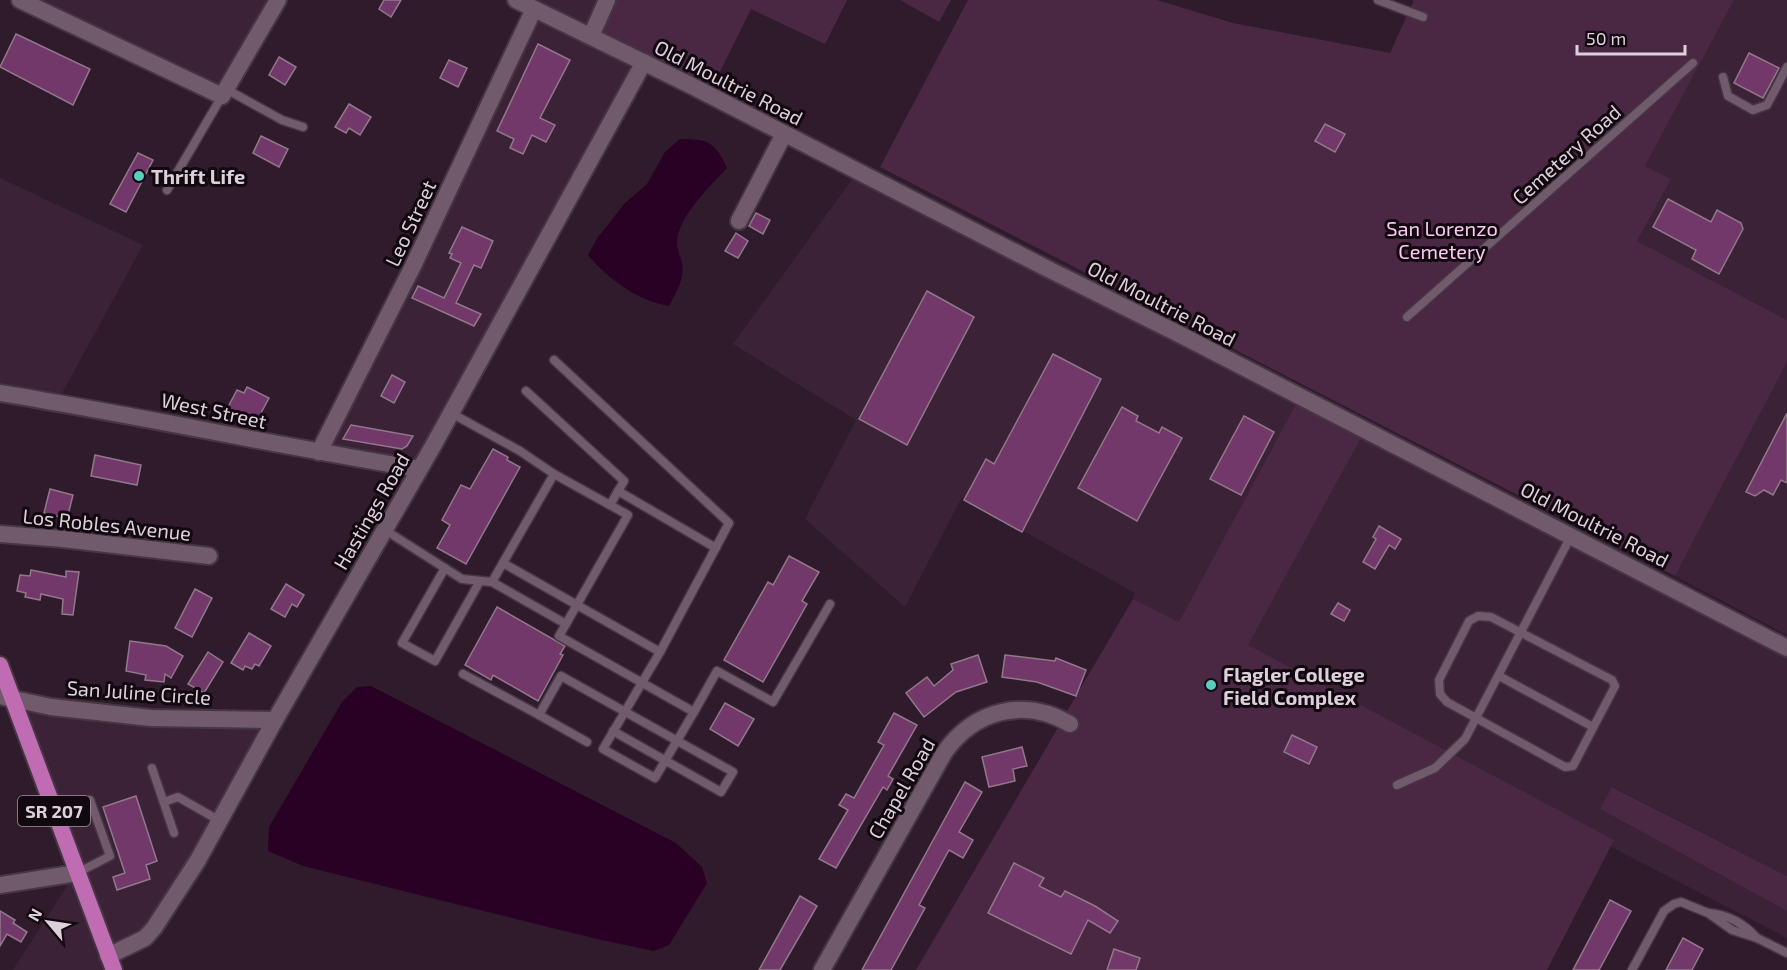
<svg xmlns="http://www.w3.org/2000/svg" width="1787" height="970" font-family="'Exo 2',sans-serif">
  <rect width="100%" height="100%" fill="#2f1b2b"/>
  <g fill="#3c2237">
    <path d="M37 0H268L218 87Z"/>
    <path d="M533 0H598L586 25Z"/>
    <path d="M1734 0H1787V320L1637 241 1670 179 1645 166Z"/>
    <path d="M539 19 633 65 414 461 331 447 420 270Z"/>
    <path d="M0 178 143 245 61 395 0 385Z"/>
    <path d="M853 178 1103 303 1787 656V876L1613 787 1600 809 1787 911V938L1133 599 1135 593 962 497 905 607 805 519 856 420 733 344Z"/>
    <path d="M1787 362V635L1675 576Z"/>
    <path d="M26 712 262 727 191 856 147 923 139 932 113 945Z"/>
    <path d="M72 882 105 970H13L69 883Z"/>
  </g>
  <g fill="#4a2844">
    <path d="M617 0H847L825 44 751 9 712 88 601 33Z"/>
    <path d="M900 0H951L939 22Z"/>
    <path d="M968 0H1157L1233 23 1390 53 1414 0H1734L1645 166 1671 179 1637 241 1787 320V362L1675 576 880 167Z"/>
    <path d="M1300 397 1365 430 1248 645 1614 840 1547 970H916L1059 726 1073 734 1080 721 1066 713 1133 599 1179 622Z"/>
    <path d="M1612 787 1787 876V911L1600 809Z"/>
  </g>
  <g fill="#290124">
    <path d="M680 139C709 139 715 142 727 168 710 186 680 215 677 240 676 247 680 256 682 262 685 278 676 293 669 306 638 301 608 279 588 255L598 237 625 203 647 184 665 152Z"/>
    <path d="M371 686 676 843 702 867 707 883 669 945 654 951 597 939 303 866 268 851 269 827 342 702 357 687Z"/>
  </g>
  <g fill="#723869" stroke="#91788b" stroke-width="1.5">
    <path d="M384 0H401L391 17 379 9Z"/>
    <path d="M16 34 90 69 73 105 0 67Z"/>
    <path d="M538 44 570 60 540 118 555 125 546 142 532 135 523 154 510 148 514 139 497 131Z"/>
    <path d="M1749 53 1779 68 1763 98 1734 83Z"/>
    <path d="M279 57 296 67 285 85 269 75Z"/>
    <path d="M449 60 467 68 458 87 440 78Z"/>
    <path d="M349 104 371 117 360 135 349 128 346 133 335 127Z"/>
    <path d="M1325 124 1345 134 1335 152 1315 141Z"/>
    <path d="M261 136 288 149 279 167 253 153Z"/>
    <path d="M138 153 153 160 126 212 110 204Z"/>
    <path d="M1668 199 1711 222 1717 210 1741 223 1743 229 1719 274 1692 259 1696 250 1653 227Z"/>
    <path d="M756 213 770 220 763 234 749 226Z"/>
    <path d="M462 227 493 241 481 268 474 265 456 303 481 314 474 326 412 298 418 286 444 298 461 263 450 258 452 254 449 253Z"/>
    <path d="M736 233 748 241 738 258 725 251Z"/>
    <path d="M927 291 974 317 907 445 859 419Z"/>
    <path d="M1053 354 1101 379 1022 532 964 500 986 459 994 464Z"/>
    <path d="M392 375 405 382 394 403 381 396Z"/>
    <path d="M247 387 269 398 255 424 227 409 237 390 244 393Z"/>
    <path d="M1122 407 1138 416 1136 421 1159 433 1162 427 1182 438 1137 521 1078 488Z"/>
    <path d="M1787 413V483L1781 480 1773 495 1764 490 1755 496 1746 492Z"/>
    <path d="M1244 416 1274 432 1241 495 1210 479Z"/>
    <path d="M351 425 413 436 407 446 402 449 343 439Z"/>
    <path d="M493 449 508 457 507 460 520 467 466 564 437 548 450 525 442 520 461 485 470 489Z"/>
    <path d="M95 455 141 465 137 485 91 476Z"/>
    <path d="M50 489 73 495 67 519 44 513Z"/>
    <path d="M1379 526 1401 539 1395 549 1389 545 1375 569 1363 562 1376 539 1373 537Z"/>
    <path d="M789 556 819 572 802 601 807 604 763 682 724 660 768 582 773 585Z"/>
    <path d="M31 570 66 577V571L79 572 73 615 62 614 63 599 41 594 40 600 25 597 26 593 17 591 20 575 30 576Z"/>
    <path d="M286 584 304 595 297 607 292 604 285 617 271 609Z"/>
    <path d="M195 589 212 598 192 637 175 628Z"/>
    <path d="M1338 603 1350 610 1344 621 1331 614Z"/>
    <path d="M497 607 565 646 560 654 563 655 538 701 493 675 491 680 465 665Z"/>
    <path d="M249 633 271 646 259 666 255 664 252 669 245 666 243 670 231 663Z"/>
    <path d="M130 641 166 646 183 656 171 678 165 674 164 682 145 680 146 675 126 671Z"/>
    <path d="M208 652 223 662 204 693 188 684Z"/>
    <path d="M978 655 987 682 956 692 924 717 906 693 927 677 934 686 953 670 951 664Z"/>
    <path d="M1005 655 1055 661 1056 658 1086 670 1076 696 1037 682 1002 677Z"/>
    <path d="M725 703 754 719 738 746 710 729Z"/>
    <path d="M894 713 917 725 888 776 893 779 887 790 883 787 836 868 819 859 848 810 839 805 846 794 854 798 884 745 878 742Z"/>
    <path d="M1292 735 1317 747 1309 764 1284 752Z"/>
    <path d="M1022 747 1027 766 1013 769 1015 781 989 787 982 757Z"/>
    <path d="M965 782 982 792 959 832 973 840 963 858 949 850 919 905 925 908 891 970H862Z"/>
    <path d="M136 796 157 861 146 865 150 879 117 890 113 877 125 873 103 807Z"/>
    <path d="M1014 863 1044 878 1039 886 1061 897 1065 891 1095 906 1118 921 1110 933 1088 920 1071 954 988 913Z"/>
    <path d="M800 896 817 906 780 970H759Z"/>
    <path d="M1610 900 1631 911 1599 970H1573Z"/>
    <path d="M0 911 15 920 13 923 27 932 21 942 7 934 0 946Z"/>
    <path d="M1683 938 1703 949 1692 970H1666Z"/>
    <path d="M1114 949 1140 958 1136 970H1107Z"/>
  </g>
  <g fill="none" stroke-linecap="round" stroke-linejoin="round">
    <defs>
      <g id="service">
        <path d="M1378 0 1423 17"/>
        <path d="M1723 77 1728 96 1753 110 1767 105 1787 67"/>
        <path d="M226 89 282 120 303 127"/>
        <path d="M167 190 222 96"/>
        <path d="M1407 317 1693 63"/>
        <path d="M554 360 729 523 660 652"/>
        <path d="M526 391 624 481 610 505"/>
        <path d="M618 491 716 548"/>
        <path d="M385 530 462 579 492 582 554 474 520 451 451 413"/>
        <path d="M503 563 660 652C641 684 622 717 603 749L655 778 694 712 559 636 566 624"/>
        <path d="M445 568 402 643 435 661 480 581"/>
        <path d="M492 582 566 624 628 515 554 474"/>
        <path d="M1478 616 1491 617 1612 680 1615 686 1573 766 1565 767 1447 702 1440 694 1439 680 1469 621Z"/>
        <path d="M463 674 539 715"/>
        <path d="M1499 676 1593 727"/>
        <path d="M694 712 717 671 773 702 830 604"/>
        <path d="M587 742 539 715 561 676 733 772 721 792 613 731"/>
        <path d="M152 768 174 833"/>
        <path d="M1397 785 1435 768 1465 739 1571 536"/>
        <path d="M164 802 178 797 220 821"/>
        <path d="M55 814 90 800 110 856 77 873"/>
        <path d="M1708 913C1729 915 1743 923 1757 938"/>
        <path d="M1632 970 1664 911 1674 904 1681 902 1708 913 1732 930 1757 938 1787 953"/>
      </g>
      <g id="minor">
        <path d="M20 0 222 96 278 0"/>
        <path d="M591 36 607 0"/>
        <path d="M739 221 784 134"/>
        <path d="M0 393C140 416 279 446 419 469"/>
        <path d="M319 452 413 266 534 9"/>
        <path d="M0 534 63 539 209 556"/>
        <path d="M0 696 51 707 151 718 275 720"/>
        <path d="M0 885 77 873"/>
        <path d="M822 970 944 753C974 710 1024 697 1070 724"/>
      </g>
      <path id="tertiary" d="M108 956 145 938 154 928 198 860 275 720 433 446 644 62"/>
      <path id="secondary" d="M516 0 690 85 1044 267 1177 333 1787 648"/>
      <path id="trunk" d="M0 665 114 970"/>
    </defs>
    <use href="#service" stroke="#463644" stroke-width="11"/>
    <use href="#minor" stroke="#463644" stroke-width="20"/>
    <use href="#tertiary" stroke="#463644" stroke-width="20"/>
    <use href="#secondary" stroke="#463644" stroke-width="20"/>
    <use href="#trunk" stroke="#463644" stroke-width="20"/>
    <use href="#service" stroke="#715a6c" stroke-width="8"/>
    <use href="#minor" stroke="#715a6c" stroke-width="16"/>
    <use href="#tertiary" stroke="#715a6c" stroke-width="16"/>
    <use href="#secondary" stroke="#715a6c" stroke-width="16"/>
    <use href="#trunk" stroke="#c06cb2" stroke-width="16"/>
  </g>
  <g fill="#59cebf" stroke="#120910" stroke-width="2">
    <circle cx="139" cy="176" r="6"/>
    <circle cx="1211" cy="685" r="6"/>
  </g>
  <g text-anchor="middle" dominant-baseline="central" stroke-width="6" stroke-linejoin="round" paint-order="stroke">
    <rect fill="#120910" stroke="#a1949e" stroke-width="1.5" x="18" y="796" width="72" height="30" rx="4.5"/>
    <g font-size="18" font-weight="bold" fill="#ded0db">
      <text x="54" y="811">SR 207</text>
    </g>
    <g font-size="20" fill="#ded0db" stroke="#120910">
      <text transform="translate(729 82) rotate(27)">Old Moultrie Road</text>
      <text transform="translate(1566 154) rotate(-42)">Cemetery Road</text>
      <text transform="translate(410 223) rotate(-65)">Leo Street</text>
      <text transform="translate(1162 303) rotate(27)">Old Moultrie Road</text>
      <text transform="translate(214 410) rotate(12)">West Street</text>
      <text transform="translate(371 511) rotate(-60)">Hastings Road</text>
      <text transform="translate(107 524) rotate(6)">Los Robles Avenue</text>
      <text transform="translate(1595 524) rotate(27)">Old Moultrie Road</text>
      <text transform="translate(139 692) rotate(4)">San Juline Circle</text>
      <text transform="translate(901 788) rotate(-60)">Chapel Road</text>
    </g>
    <g font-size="20" font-weight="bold" fill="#ded0db" stroke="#120910" text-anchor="start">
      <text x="151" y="176">Thrift Life</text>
      <text x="1223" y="674">Flagler College<tspan x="1223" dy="23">Field Complex</tspan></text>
    </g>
    <g font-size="20" fill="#fcc7f1" stroke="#120910">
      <text x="1442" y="228">San Lorenzo<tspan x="1442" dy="23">Cemetery</tspan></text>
    </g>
  </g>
  <g transform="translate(48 922) rotate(299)" stroke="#120910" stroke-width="4.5" paint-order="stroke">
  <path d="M0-4.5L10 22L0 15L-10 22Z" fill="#ded0db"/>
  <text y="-9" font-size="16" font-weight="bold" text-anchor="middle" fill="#ded0db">N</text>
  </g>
  <path d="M1577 45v9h108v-9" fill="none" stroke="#ded0db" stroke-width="3"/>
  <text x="1586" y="45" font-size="18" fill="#ded0db" stroke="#120910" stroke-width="4.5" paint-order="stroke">50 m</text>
</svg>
